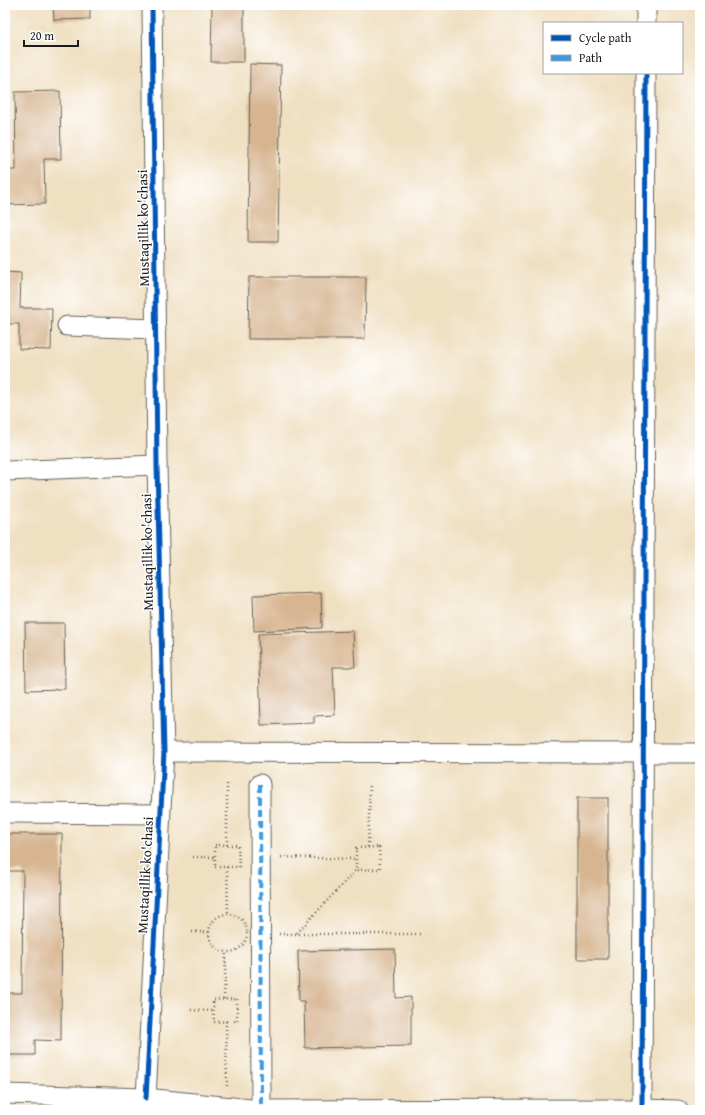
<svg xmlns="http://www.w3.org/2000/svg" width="705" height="1115" font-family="'Gentium Book Plus',serif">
  <rect width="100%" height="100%" fill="#fff"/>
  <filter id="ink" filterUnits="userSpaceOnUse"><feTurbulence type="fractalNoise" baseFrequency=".025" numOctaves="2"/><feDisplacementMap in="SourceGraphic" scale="8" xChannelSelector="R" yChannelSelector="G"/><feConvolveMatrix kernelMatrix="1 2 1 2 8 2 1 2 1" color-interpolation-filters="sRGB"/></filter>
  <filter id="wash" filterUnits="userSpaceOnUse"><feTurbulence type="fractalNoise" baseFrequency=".012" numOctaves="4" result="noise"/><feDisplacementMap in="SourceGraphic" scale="16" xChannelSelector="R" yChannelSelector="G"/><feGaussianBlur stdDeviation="0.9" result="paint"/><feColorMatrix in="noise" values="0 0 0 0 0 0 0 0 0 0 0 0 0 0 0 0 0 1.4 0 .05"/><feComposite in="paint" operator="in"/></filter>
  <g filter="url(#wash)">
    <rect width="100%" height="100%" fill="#f0e0c2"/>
    <g id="blocks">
      <g fill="#d7b591">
        <path d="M53 5H90V19L54 20Z"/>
        <path d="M212 5H244V62H211Z"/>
        <path d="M250 64 281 65 278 242H248Z"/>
        <path d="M60 91 61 159H44L45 204 5 205V170H16L15 92Z"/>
        <path d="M5 272 21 273 20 308H52L51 350 19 349V324H5Z"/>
        <path d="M249 277H366L365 339H248Z"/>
        <path d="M321 593 322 628 254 631 253 595Z"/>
        <path d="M25 623H64L65 689 26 690Z"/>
        <path d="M353 631 355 667H333L335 715 314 716V723L261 725 258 634Z"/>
        <rect x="577" y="798" width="31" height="161"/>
        <path d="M5 834H62L61 1041 35 1040V1055H5V993H22L23 871H5Z"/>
        <path d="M395 949 396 998 411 997V1046L305 1048 304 1001H299L298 951Z"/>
      </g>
    </g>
  </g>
  <g filter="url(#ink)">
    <use href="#blocks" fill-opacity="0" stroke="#666156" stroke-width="1"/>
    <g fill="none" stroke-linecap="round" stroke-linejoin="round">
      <defs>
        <g id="minor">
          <path d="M646 23V5"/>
          <path d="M67 326 156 329"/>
          <path d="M5 471 157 465"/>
          <path d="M164 752 700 753"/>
          <path d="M260 784 261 1110"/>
          <path d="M5 813 160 814"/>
          <path d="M5 1094 146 1098 261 1110 642 1109 678 1110"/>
          <path d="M146 1098 164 752 157 465 152 5"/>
          <path d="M642 1110 646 73"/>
        </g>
      </defs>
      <use href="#minor" stroke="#666156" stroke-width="21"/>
      <g stroke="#666156" stroke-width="2.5" stroke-dasharray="1 3" stroke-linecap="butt">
        <path d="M215 845H238L239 867H215Z"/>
        <path d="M227 845V784"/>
        <path d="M368 847 370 784"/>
        <path d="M379 847 380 869 356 870V848Z"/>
        <path d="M193 857H215"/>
        <path d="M277 857 356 859"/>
        <path d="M227 867 228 915"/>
        <circle cx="228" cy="933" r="19"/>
        <path d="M192 932H209"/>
        <path d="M297 933 356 870"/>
        <path d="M279 934H422"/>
        <path d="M224 999 226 952"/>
        <path d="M237 999V1021L214 1022 213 1000Z"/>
        <path d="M191 1010 214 1011"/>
        <path d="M226 1021 227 1086"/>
      </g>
      <use href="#minor" stroke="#fff" stroke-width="19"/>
      <path stroke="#3c9bdf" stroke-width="4" stroke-dasharray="8 4" stroke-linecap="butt" d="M260 784 261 1110"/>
      <defs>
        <g id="cycleway">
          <path d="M146 1098 164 752 157 465 152 5"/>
          <path d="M642 1110 646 73"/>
        </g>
      </defs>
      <use href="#cycleway" stroke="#fff" stroke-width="8"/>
      <use href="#cycleway" stroke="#0057b8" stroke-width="5"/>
    </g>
  </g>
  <g text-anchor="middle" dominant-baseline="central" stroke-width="3" stroke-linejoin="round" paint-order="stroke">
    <g font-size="14" fill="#1c1c1c" stroke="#fff">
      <text transform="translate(143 228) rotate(-91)">Mustaqillik ko'chasi</text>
      <text transform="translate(147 552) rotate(-91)">Mustaqillik ko'chasi</text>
      <text transform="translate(145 875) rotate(-87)">Mustaqillik ko'chasi</text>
    </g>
  </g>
  <rect width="705" height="1115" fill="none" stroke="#fff" stroke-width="20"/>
  <rect x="543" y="22" width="140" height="52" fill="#ffffff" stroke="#a4a4a4"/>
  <rect x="551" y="35" width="20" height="6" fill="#0057b8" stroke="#a4a4a4"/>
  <text x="579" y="42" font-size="12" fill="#1c1c1c">Cycle path</text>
  <rect x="551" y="55" width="20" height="6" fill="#3c9bdf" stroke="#a4a4a4"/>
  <text x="579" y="62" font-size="12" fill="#1c1c1c">Path</text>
  <path d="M24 40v6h54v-6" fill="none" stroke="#1c1c1c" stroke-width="2"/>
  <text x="30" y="40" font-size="12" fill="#1c1c1c" stroke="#ffffff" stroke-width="3" paint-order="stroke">20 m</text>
</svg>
